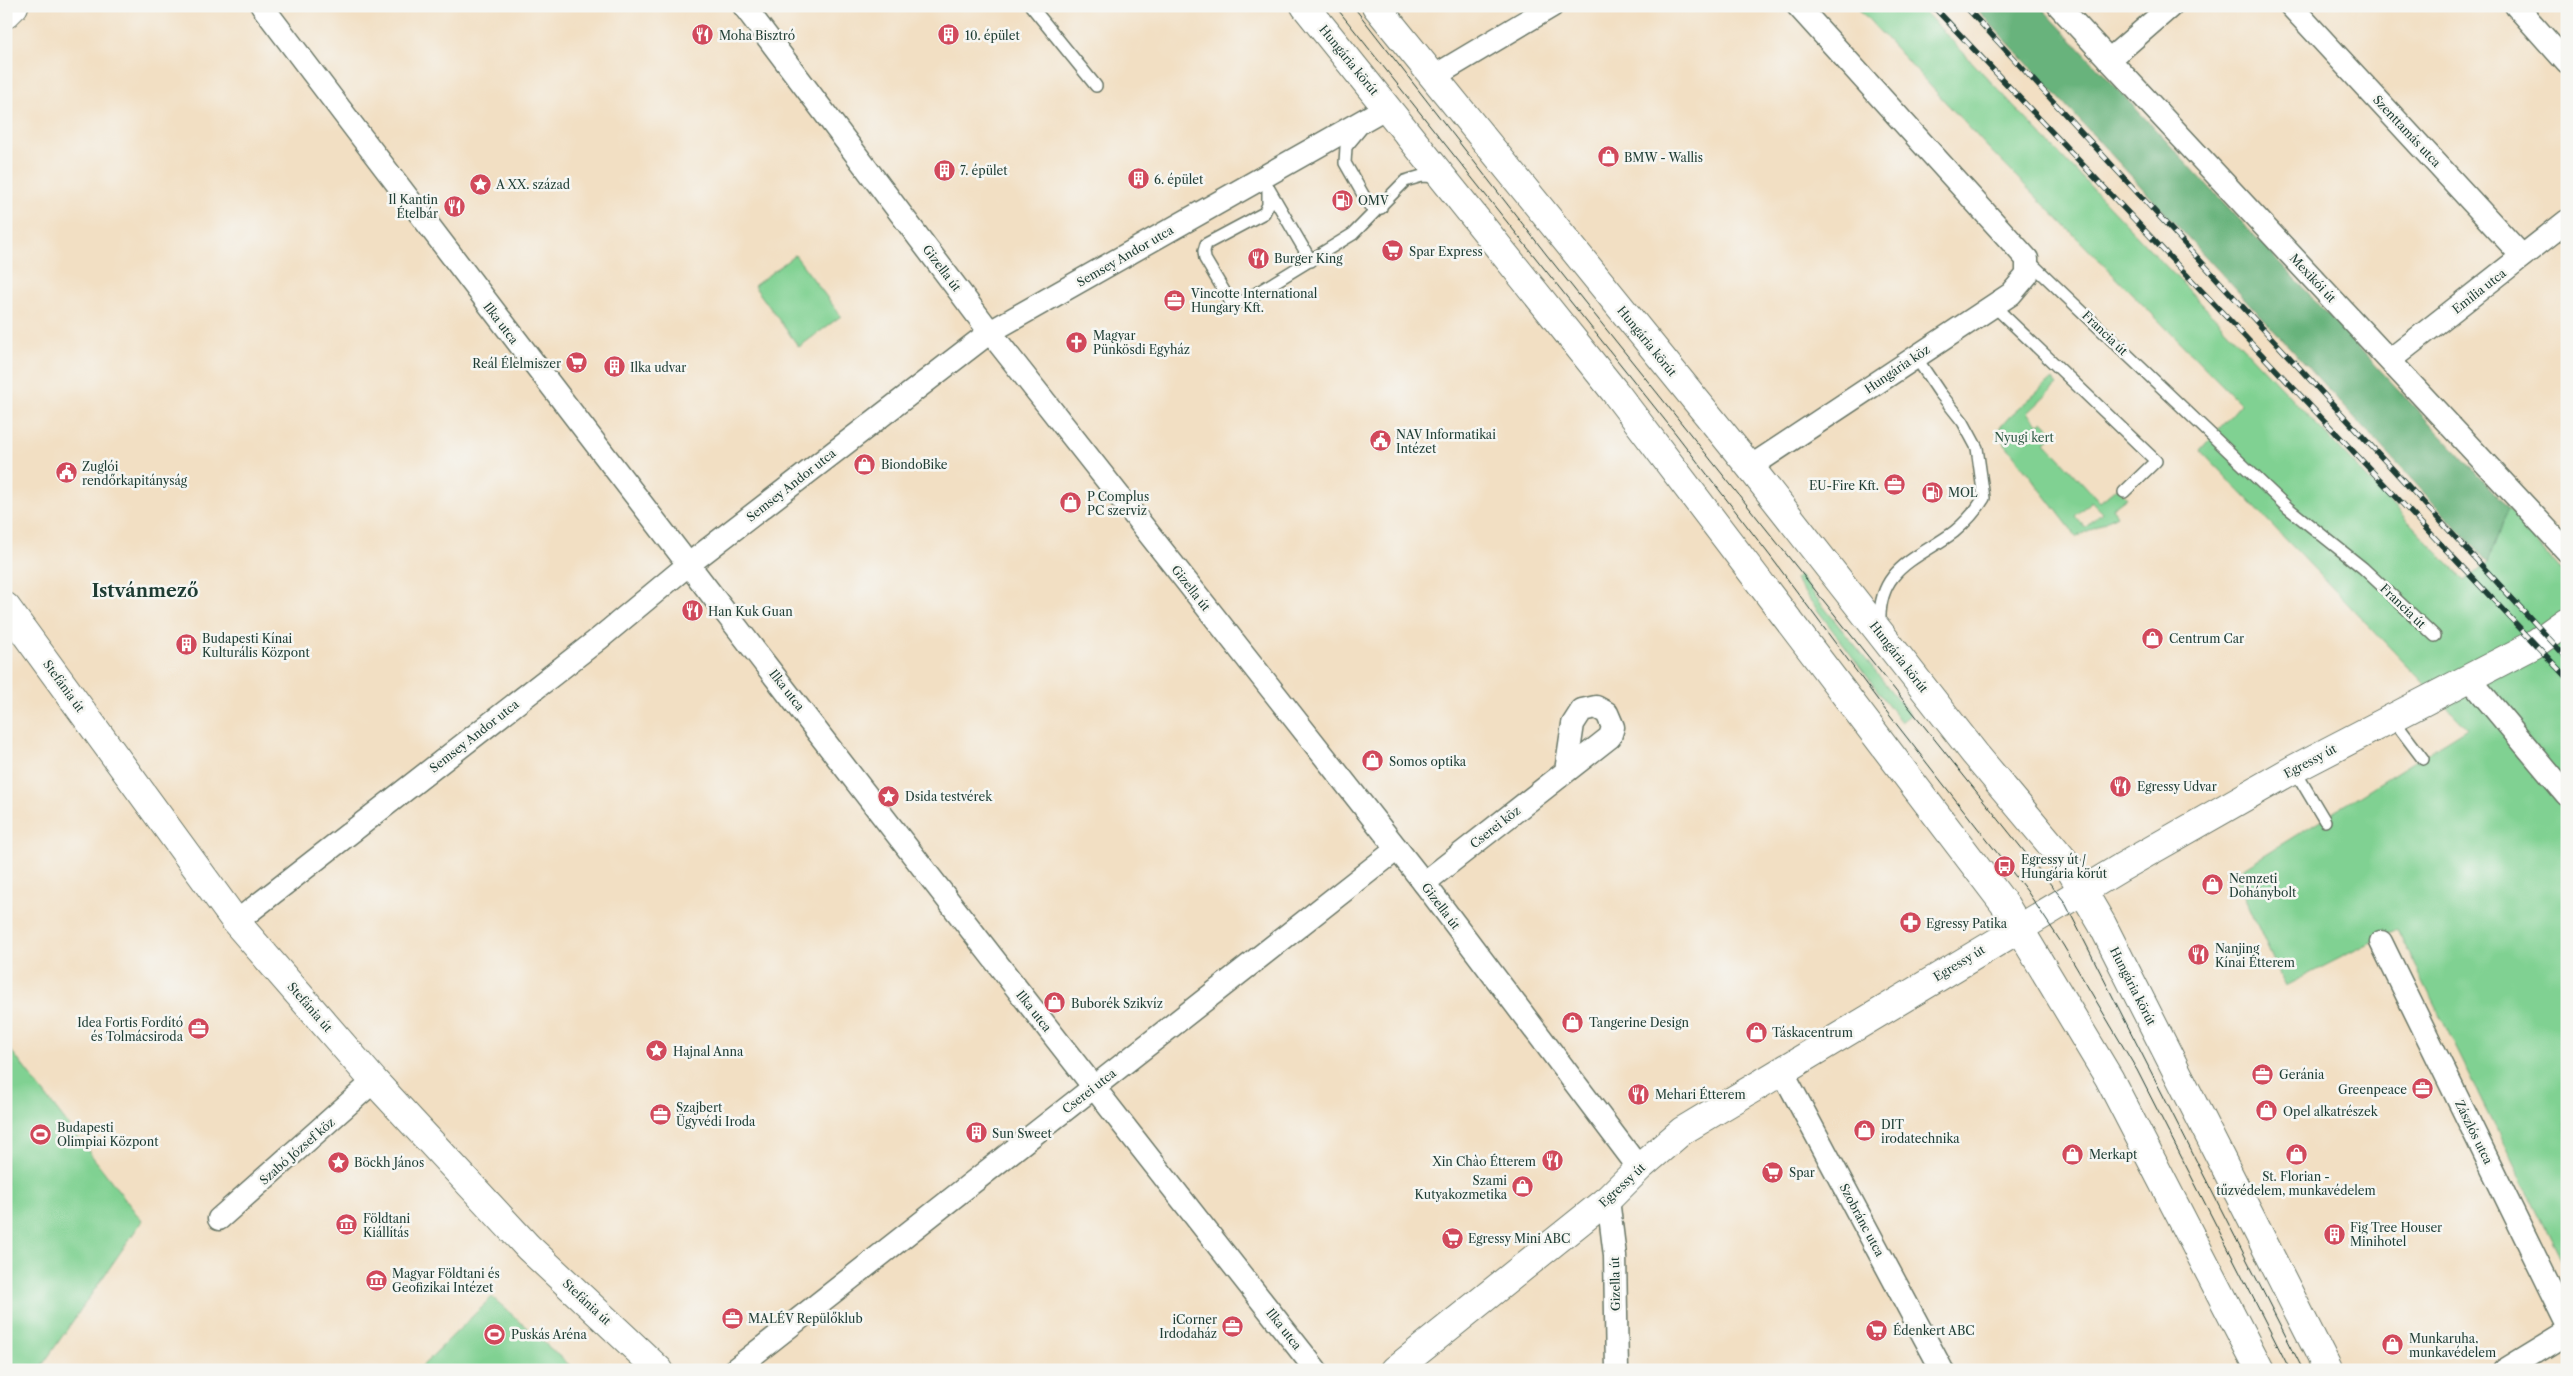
<svg xmlns="http://www.w3.org/2000/svg" width="2573" height="1376" font-family="'Libre Caslon Text',serif">
  <rect width="100%" height="100%" fill="#f6f6f2"/>
  <filter id="ink" filterUnits="userSpaceOnUse"><feTurbulence type="fractalNoise" baseFrequency=".02" numOctaves="2"/><feDisplacementMap in="SourceGraphic" scale="10" xChannelSelector="R" yChannelSelector="G"/><feConvolveMatrix kernelMatrix="1 2 1 2 8 2 1 2 1" color-interpolation-filters="sRGB"/></filter>
  <filter id="wash" filterUnits="userSpaceOnUse"><feTurbulence type="fractalNoise" baseFrequency=".0096" numOctaves="4" result="noise"/><feDisplacementMap in="SourceGraphic" scale="20" xChannelSelector="R" yChannelSelector="G"/><feGaussianBlur stdDeviation="1.12" result="paint"/><feColorMatrix in="noise" values="0 0 0 0 0 0 0 0 0 0 0 0 0 0 0 0 0 1.4 0 .05"/><feComposite in="paint" operator="in"/></filter>
  <g filter="url(#wash)">
    <rect width="100%" height="100%" fill="#f2dfc3"/>
    <g fill="#80d192" stroke="#508763" fill-rule="evenodd">
      <path d="M1856 6H1919L2465 581 2488 562 2508 507 2567 580V1271L2397 929 2285 986 2234 874 2467 728 2200 450 2241 404 1991 151Z"/>
      <path d="M795 255 841 316 799 347 754 286Z"/>
      <path d="M2052 379 2057 385 2028 413 2039 424 2043 421 2055 433 2045 442 2100 502 2118 487 2127 497 2112 508 2117 515 2077 537 1996 432 2010 416ZM2091 501 2102 512 2085 528 2075 516Z"/>
      <path d="M1797 576 1800 577 1910 715 1901 722 1795 580Z"/>
      <path d="M6 1044 142 1221 39 1370H6Z"/>
      <path d="M492 1297 575 1370H418Z"/>
    </g>
    <path fill="#68b37c" stroke="#447858" d="M1974 6H2040L2508 507 2488 562Z"/>
  </g>
  <g filter="url(#ink)">
    <g fill="none" stroke-linecap="round" stroke-linejoin="round">
      <defs>
        <g id="lane">
          <path d="M1031 6 1096 86"/>
          <path d="M1361 129 1346 147 1345 163 1369 205 1381 208"/>
          <path d="M1268 188V205L1264 213 1206 244 1204 251 1205 259 1230 301 1242 302 1353 234 1405 181 1422 176 1439 177"/>
          <path d="M1269 189 1311 261"/>
          <path d="M2027 259 2288 508 2363 568 2435 636"/>
          <path d="M1994 306 2156 461 2124 492"/>
          <path d="M1880 625C1877 568 1916 560 1954 532 1966 522 1976 511 1984 498L1977 448 1963 422 1940 393 1915 356"/>
          <path d="M2392 718 2423 759"/>
          <path d="M2294 769 2325 821"/>
        </g>
        <g id="street">
          <path d="M262 6C609 464 960 919 1316 1370"/>
          <path d="M744 6 990 332 1424 883 1639 1168"/>
          <path d="M2059 6 2567 551"/>
          <path d="M2291 6 2522 256"/>
          <path d="M2516 6 2567 63"/>
          <path d="M2109 60 2171 6"/>
          <path d="M1433 77 1552 6"/>
          <path d="M2390 360 2567 221"/>
          <path d="M1750 467 2011 294 2027 275V259L1798 6"/>
          <path d="M2469 678 2567 795"/>
          <path d="M1424 883 1610 737 1613 727 1607 713 1596 707 1582 710 1573 724 1566 771"/>
          <path d="M236 922 600 638 689 564 990 332 1387 107"/>
          <path d="M2381 942 2567 1322"/>
          <path d="M1781 1069 1942 1370"/>
          <path d="M1608 1199 1615 1256 1617 1370"/>
          <path d="M219 1219 374 1081"/>
          <path d="M734 1370 1397 849"/>
          <path d="M2505 1370 2567 1332"/>
        </g>
        <g id="secondary">
          <path d="M6 14 14 6"/>
          <path d="M6 607 236 922 374 1081 528 1247 659 1370"/>
          <path d="M1395 1370 1608 1199 1639 1168 1682 1131 2122 867 2294 769 2533 645 2567 621"/>
        </g>
        <g id="primary">
          <path d="M1305 6 1615 392 2005 905 2109 1078 2260 1370"/>
          <path d="M1376 6 1750 467 1975 754 2067 864 2102 924 2328 1370"/>
        </g>
      </defs>
      <use href="#lane" stroke="#697666" stroke-width="14"/>
      <use href="#street" stroke="#697666" stroke-width="25"/>
      <use href="#secondary" stroke="#697666" stroke-width="30"/>
      <use href="#primary" stroke="#697666" stroke-width="30"/>
      <use href="#lane" stroke="#fff" stroke-width="11"/>
      <use href="#street" stroke="#fff" stroke-width="22"/>
      <use href="#secondary" stroke="#fff" stroke-width="28"/>
      <use href="#primary" stroke="#fff" stroke-width="28"/>
      <g stroke="#1f3d34" stroke-width="1">
        <path d="M1335 6 1676 434 1774 561 1883 707 2027 891 2063 945 2137 1070 2290 1370"/>
        <path d="M1353 6 1546 254 2064 901 2303 1370"/>
      </g>
      <defs>
        <g id="rail">
          <path d="M1933 6 2567 678"/>
          <path d="M1965 6 2567 658"/>
        </g>
      </defs>
      <use href="#rail" stroke="#1f3d34" stroke-width="5.5"/>
      <use href="#rail" stroke="#f6f6f2" stroke-width="4" stroke-dasharray="11" stroke-linecap="butt"/>
    </g>
  </g>
  <defs>
    <symbol id="restaurant-disc" viewBox="-11 -11 22 22"><circle r="9.5" fill="#d1495b" stroke="#f6f6f2"/><path d="M-5-6h1v4h1v-4h1v4h1v-4h1v5L-1.5 .5V6h-2V.5L-5-1ZM5-6V6H3V1.5H1.5Q1.5-4 5-6Z" fill="#fff"/></symbol>
    <symbol id="building-disc" viewBox="-11 -11 22 22"><circle r="9.5" fill="#d1495b" stroke="#f6f6f2"/><path d="M-4-6H4V6H1V3H-1V6H-4ZM-2.5-4.3h1.7v1.8h-1.7ZM.8-4.3h1.7v1.8H.8ZM-2.5-1h1.7V.8h-1.7ZM.8-1h1.7V.8H.8Z" fill="#fff"/></symbol>
    <symbol id="shop-disc" viewBox="-11 -11 22 22"><circle r="9.5" fill="#d1495b" stroke="#f6f6f2"/><path d="M-5-2.5h2.3a2.7 3.5 0 0 1 5.4 0H5L5.5 6h-11ZM-1.5-2.5h3a1.5 2.3 0 0 0-3 0Z" fill="#fff"/></symbol>
    <symbol id="sight-disc" viewBox="-11 -11 22 22"><circle r="9.5" fill="#d1495b" stroke="#f6f6f2"/><path d="M0-6L1.8-2.2L6-1.7L2.9 1.2L3.7 5.4L0 3.3L-3.7 5.4L-2.9 1.2L-6-1.7L-1.8-2.2Z" fill="#fff"/></symbol>
    <symbol id="fuel-disc" viewBox="-11 -11 22 22"><circle r="9.5" fill="#d1495b" stroke="#f6f6f2"/><path d="M-5.5-6h7V0h2V4h1.3V-2.5L3-4.5l.8-.8L6-3V5H2.5V1h-1V6h-7ZM-4.2-4.7v3.2H.2V-4.7Z" fill="#fff"/></symbol>
    <symbol id="supermarket-disc" viewBox="-11 -11 22 22"><circle r="9.5" fill="#d1495b" stroke="#f6f6f2"/><path d="M-6-5.5h2.5l.6 2H6L4.5 2H-2.5L-4.4-4H-6ZM-1.5 3.2a1.3 1.3 0 1 0 .1 0ZM3 3.2a1.3 1.3 0 1 0 .1 0Z" fill="#fff"/></symbol>
    <symbol id="office-disc" viewBox="-11 -11 22 22"><circle r="9.5" fill="#d1495b" stroke="#f6f6f2"/><path d="M-6-3h4V-5.5h4V-3h4V5H-6ZM-1-4.5V-3h2v-1.5ZM-6 0V1H6V0Z" fill="#fff"/></symbol>
    <symbol id="church-disc" viewBox="-11 -11 22 22"><circle r="9.5" fill="#d1495b" stroke="#f6f6f2"/><path d="M-1.2-6h2.4v3.5h3.3v2.4h-3.3V6h-2.4V-.1h-3.3v-2.4h3.3Z" fill="#fff"/></symbol>
    <symbol id="civic-disc" viewBox="-11 -11 22 22"><circle r="9.5" fill="#d1495b" stroke="#f6f6f2"/><path d="M-.6-6.5H3V-4.5H.6V-3L4-1V1h2V6H-6V1h2V-1L-.6-3ZM-1.2 2.5V6h2.4V2.5Z" fill="#fff"/></symbol>
    <symbol id="bus-disc" viewBox="-11 -11 22 22"><circle r="9.5" fill="#d1495b" stroke="#f6f6f2"/><path d="M-5-6H5V4H4V6H2V4H-2V6H-4V4H-5ZM-3.5-4V0h7V-4ZM-3.5 1.2v1.5H-2V1.2ZM2 1.2v1.5H3.5V1.2Z" fill="#fff"/></symbol>
    <symbol id="pharmacy-disc" viewBox="-11 -11 22 22"><circle r="9.5" fill="#d1495b" stroke="#f6f6f2"/><path d="M-2-6h4v4h4v4h-4v4h-4v-4h-4v-4h4Z" fill="#fff"/></symbol>
    <symbol id="stadium-disc" viewBox="-11 -11 22 22"><circle r="9.5" fill="#d1495b" stroke="#f6f6f2"/><path d="M0-5a6.5 5 0 1 0 0 10a6.5 5 0 1 0 0-10ZM-3.5-1.8h7v3.6h-7Z" fill="#fff"/></symbol>
    <symbol id="museum-disc" viewBox="-11 -11 22 22"><circle r="9.5" fill="#d1495b" stroke="#f6f6f2"/><path d="M0-6L6-3V-2H-6V-3ZM-5-1h2V3h-2ZM-1-1h2V3h-2ZM3-1h2V3H3ZM-6 4H6V6H-6Z" fill="#fff"/></symbol>
  </defs>
  <g fill-rule="evenodd">
    <use href="#restaurant-disc" x="690" y="22" width="25" height="25"/>
    <use href="#building-disc" x="936" y="22" width="25" height="25"/>
    <use href="#shop-disc" x="1596" y="144" width="25" height="25"/>
    <use href="#building-disc" x="932" y="158" width="25" height="25"/>
    <use href="#building-disc" x="1126" y="166" width="25" height="25"/>
    <use href="#sight-disc" x="468" y="172" width="25" height="25"/>
    <use href="#fuel-disc" x="1330" y="188" width="25" height="25"/>
    <use href="#restaurant-disc" x="442" y="194" width="25" height="25"/>
    <use href="#supermarket-disc" x="1380" y="238" width="25" height="25"/>
    <use href="#restaurant-disc" x="1246" y="246" width="25" height="25"/>
    <use href="#office-disc" x="1162" y="288" width="25" height="25"/>
    <use href="#church-disc" x="1064" y="330" width="25" height="25"/>
    <use href="#supermarket-disc" x="564" y="350" width="25" height="25"/>
    <use href="#building-disc" x="602" y="354" width="25" height="25"/>
    <use href="#civic-disc" x="1368" y="428" width="25" height="25"/>
    <use href="#shop-disc" x="852" y="452" width="25" height="25"/>
    <use href="#civic-disc" x="54" y="460" width="25" height="25"/>
    <use href="#office-disc" x="1882" y="472" width="25" height="25"/>
    <use href="#fuel-disc" x="1920" y="480" width="25" height="25"/>
    <use href="#shop-disc" x="1058" y="490" width="25" height="25"/>
    <use href="#restaurant-disc" x="680" y="598" width="25" height="25"/>
    <use href="#shop-disc" x="2140" y="626" width="25" height="25"/>
    <use href="#building-disc" x="174" y="632" width="25" height="25"/>
    <use href="#shop-disc" x="1360" y="748" width="25" height="25"/>
    <use href="#restaurant-disc" x="2108" y="774" width="25" height="25"/>
    <use href="#sight-disc" x="876" y="784" width="25" height="25"/>
    <use href="#bus-disc" x="1992" y="854" width="25" height="25"/>
    <use href="#shop-disc" x="2200" y="872" width="25" height="25"/>
    <use href="#pharmacy-disc" x="1898" y="910" width="25" height="25"/>
    <use href="#restaurant-disc" x="2186" y="942" width="25" height="25"/>
    <use href="#shop-disc" x="1042" y="990" width="25" height="25"/>
    <use href="#shop-disc" x="1560" y="1010" width="25" height="25"/>
    <use href="#office-disc" x="186" y="1016" width="25" height="25"/>
    <use href="#shop-disc" x="1744" y="1020" width="25" height="25"/>
    <use href="#sight-disc" x="644" y="1038" width="25" height="25"/>
    <use href="#office-disc" x="2250" y="1062" width="25" height="25"/>
    <use href="#office-disc" x="2410" y="1076" width="25" height="25"/>
    <use href="#restaurant-disc" x="1626" y="1082" width="25" height="25"/>
    <use href="#shop-disc" x="2254" y="1098" width="25" height="25"/>
    <use href="#office-disc" x="648" y="1102" width="25" height="25"/>
    <use href="#shop-disc" x="1852" y="1118" width="25" height="25"/>
    <use href="#building-disc" x="964" y="1120" width="25" height="25"/>
    <use href="#stadium-disc" x="28" y="1122" width="25" height="25"/>
    <use href="#shop-disc" x="2060" y="1142" width="25" height="25"/>
    <use href="#shop-disc" x="2284" y="1142" width="25" height="25"/>
    <use href="#restaurant-disc" x="1540" y="1148" width="25" height="25"/>
    <use href="#sight-disc" x="326" y="1150" width="25" height="25"/>
    <use href="#supermarket-disc" x="1760" y="1160" width="25" height="25"/>
    <use href="#shop-disc" x="1510" y="1174" width="25" height="25"/>
    <use href="#museum-disc" x="334" y="1212" width="25" height="25"/>
    <use href="#building-disc" x="2322" y="1222" width="25" height="25"/>
    <use href="#supermarket-disc" x="1440" y="1226" width="25" height="25"/>
    <use href="#museum-disc" x="364" y="1268" width="25" height="25"/>
    <use href="#office-disc" x="720" y="1306" width="25" height="25"/>
    <use href="#office-disc" x="1220" y="1314" width="25" height="25"/>
    <use href="#supermarket-disc" x="1864" y="1318" width="25" height="25"/>
    <use href="#stadium-disc" x="482" y="1322" width="25" height="25"/>
    <use href="#shop-disc" x="2380" y="1332" width="25" height="25"/>
  </g>
  <g text-anchor="middle" dominant-baseline="central" stroke-width="5" stroke-linejoin="round" paint-order="stroke">
    <g font-size="12" fill="#1f3d34" stroke="#f6f6f2" text-anchor="start">
      <text x="719" y="35">Moha Bisztró</text>
      <text x="965" y="35">10. épület</text>
      <text x="1624" y="157">BMW - Wallis</text>
      <text x="960" y="170">7. épület</text>
      <text x="1154" y="179">6. épület</text>
      <text x="496" y="184">A XX. század</text>
      <text x="438" y="199" text-anchor="end">Il Kantin<tspan x="438" dy="14">Ételbár</tspan></text>
      <text x="1358" y="200">OMV</text>
      <text x="1409" y="251">Spar Express</text>
      <text x="1274" y="258">Burger King</text>
      <text x="1191" y="293">Vincotte International<tspan x="1191" dy="14">Hungary Kft.</tspan></text>
      <text x="1093" y="335">Magyar<tspan x="1093" dy="14">Pünkösdi Egyház</tspan></text>
      <text x="561" y="363" text-anchor="end">Reál Élelmiszer</text>
      <text x="630" y="367">Ilka udvar</text>
      <text x="1396" y="434">NAV Informatikai<tspan x="1396" dy="14">Intézet</tspan></text>
      <text x="881" y="464">BiondoBike</text>
      <text x="82" y="466">Zuglói<tspan x="82" dy="14">rendőrkapitányság</tspan></text>
      <text x="1879" y="485" text-anchor="end">EU-Fire Kft.</text>
      <text x="1948" y="492">MOL</text>
      <text x="1087" y="496">P Complus<tspan x="1087" dy="14">PC szerviz</tspan></text>
      <text x="708" y="611">Han Kuk Guan</text>
      <text x="202" y="638">Budapesti Kínai<tspan x="202" dy="14">Kulturális Központ</tspan></text>
      <text x="2169" y="638">Centrum Car</text>
      <text x="1389" y="761">Somos optika</text>
      <text x="2137" y="786">Egressy Udvar</text>
      <text x="905" y="796">Dsida testvérek</text>
      <text x="2021" y="859">Egressy út /<tspan x="2021" dy="14">Hungária körút</tspan></text>
      <text x="2229" y="878">Nemzeti<tspan x="2229" dy="14">Dohánybolt</tspan></text>
      <text x="1926" y="923">Egressy Patika</text>
      <text x="2215" y="948">Nanjing<tspan x="2215" dy="14">Kínai Étterem</tspan></text>
      <text x="1071" y="1003">Buborék Szikvíz</text>
      <text x="183" y="1022" text-anchor="end">Idea Fortis Fordító<tspan x="183" dy="14">és Tolmácsiroda</tspan></text>
      <text x="1589" y="1022">Tangerine Design</text>
      <text x="1772" y="1032">Táskacentrum</text>
      <text x="673" y="1051">Hajnal Anna</text>
      <text x="2279" y="1074">Geránia</text>
      <text x="2407" y="1089" text-anchor="end">Greenpeace</text>
      <text x="1655" y="1094">Mehari Étterem</text>
      <text x="676" y="1107">Szajbert<tspan x="676" dy="14">Ügyvédi Iroda</tspan></text>
      <text x="2283" y="1111">Opel alkatrészek</text>
      <text x="1881" y="1124">DIT<tspan x="1881" dy="14">irodatechnika</tspan></text>
      <text x="57" y="1127">Budapesti<tspan x="57" dy="14">Olimpiai Központ</tspan></text>
      <text x="992" y="1133">Sun Sweet</text>
      <text x="2089" y="1154">Merkapt</text>
      <text x="1536" y="1161" text-anchor="end">Xin Chào Étterem</text>
      <text x="354" y="1162">Böckh János</text>
      <text x="1789" y="1172">Spar</text>
      <text x="2296" y="1176" text-anchor="middle">St. Florian -<tspan x="2296" dy="14">tűzvédelem, munkavédelem</tspan></text>
      <text x="1507" y="1180" text-anchor="end">Szami<tspan x="1507" dy="14">Kutyakozmetika</tspan></text>
      <text x="363" y="1218">Földtani<tspan x="363" dy="14">Kiállítás</tspan></text>
      <text x="2350" y="1227">Fig Tree Houser<tspan x="2350" dy="14">Minihotel</tspan></text>
      <text x="1468" y="1238">Egressy Mini ABC</text>
      <text x="392" y="1273">Magyar Földtani és<tspan x="392" dy="14">Geofizikai Intézet</tspan></text>
      <text x="748" y="1318">MALÉV Repülőklub</text>
      <text x="1217" y="1319" text-anchor="end">iCorner<tspan x="1217" dy="14">Irdodaház</tspan></text>
      <text x="1893" y="1330">Édenkert ABC</text>
      <text x="511" y="1334">Puskás Aréna</text>
      <text x="2409" y="1338">Munkaruha,<tspan x="2409" dy="14">munkavédelem</tspan></text>
    </g>
    <g font-size="12" fill="#1f3d34" stroke="#f6f6f2">
      <text transform="translate(1349 60) rotate(51)">Hungária körút</text>
      <text transform="translate(2407 131) rotate(47)">Szenttamás utca</text>
      <text transform="translate(1125 256) rotate(-30)">Semsey Andor utca</text>
      <text transform="translate(942 268) rotate(53)">Gizella út</text>
      <text transform="translate(2313 278) rotate(47)">Mexikói út</text>
      <text transform="translate(2479 291) rotate(-38)">Emília utca</text>
      <text transform="translate(501 323) rotate(53)">Ilka utca</text>
      <text transform="translate(2105 333) rotate(44)">Francia út</text>
      <text transform="translate(1647 341) rotate(51)">Hungária körút</text>
      <text transform="translate(1897 369) rotate(-34)">Hungária köz</text>
      <text transform="translate(791 485) rotate(-38)">Semsey Andor utca</text>
      <text transform="translate(1191 588) rotate(52)">Gizella út</text>
      <text transform="translate(2403 606) rotate(44)">Francia út</text>
      <text transform="translate(1899 657) rotate(52)">Hungária körút</text>
      <text transform="translate(64 686) rotate(54)">Stefánia út</text>
      <text transform="translate(787 690) rotate(52)">Ilka utca</text>
      <text transform="translate(474 736) rotate(-38)">Semsey Andor utca</text>
      <text transform="translate(2310 761) rotate(-28)">Egressy út</text>
      <text transform="translate(1495 827) rotate(-38)">Cserei köz</text>
      <text transform="translate(1441 906) rotate(53)">Gizella út</text>
      <text transform="translate(1959 963) rotate(-31)">Egressy út</text>
      <text transform="translate(2133 986) rotate(63)">Hungária körút</text>
      <text transform="translate(310 1007) rotate(49)">Stefánia út</text>
      <text transform="translate(1034 1011) rotate(52)">Ilka utca</text>
      <text transform="translate(1089 1091) rotate(-38)">Cserei utca</text>
      <text transform="translate(2474 1132) rotate(64)">Zászlós utca</text>
      <text transform="translate(297 1151) rotate(-41)">Szabó József köz</text>
      <text transform="translate(1622 1185) rotate(-43)">Egressy út</text>
      <text transform="translate(1862 1220) rotate(62)">Szobránc utca</text>
      <text transform="translate(1615 1284) rotate(-91)">Gizella út</text>
      <text transform="translate(587 1302) rotate(43)">Stefánia út</text>
      <text transform="translate(1284 1329) rotate(52)">Ilka utca</text>
    </g>
    <g font-size="12" fill="#325b47" stroke="#f6f6f2">
      <text x="2024" y="437">Nyugi kert</text>
    </g>
    <g font-size="18" font-weight="bold" fill="#1f3d34" stroke="#f6f6f2">
      <text x="145" y="591">Istvánmező</text>
    </g>
  </g>
  <rect width="2573" height="1376" fill="none" stroke="#f6f6f2" stroke-width="25"/>
</svg>
